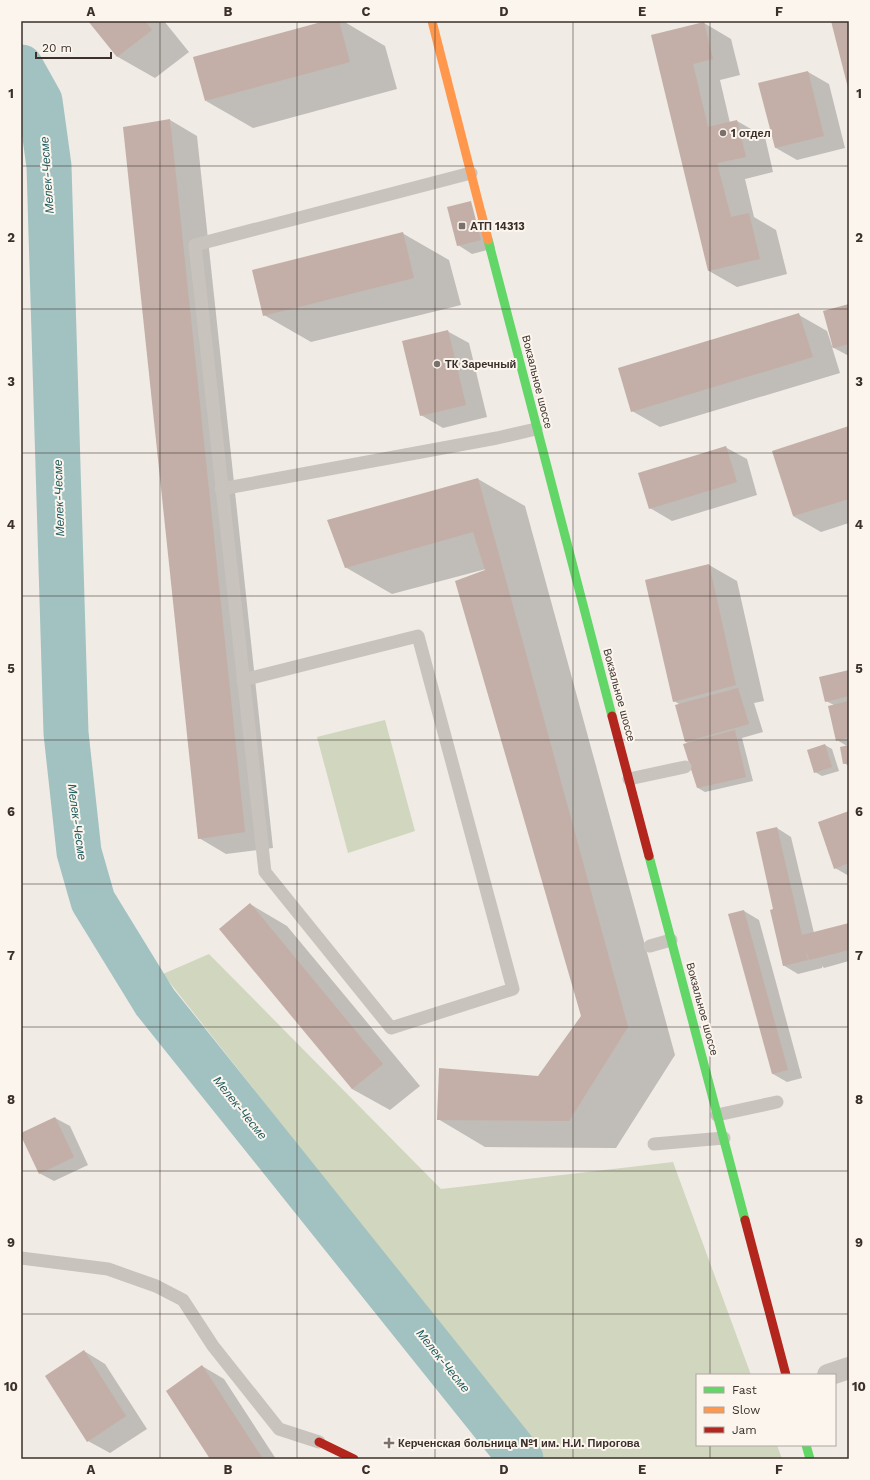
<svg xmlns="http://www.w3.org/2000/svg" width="870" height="1480" font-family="'Work Sans',sans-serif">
  <rect width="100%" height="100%" fill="#f0ebe5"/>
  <g fill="#d1d6bf">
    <path d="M385 720 415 831 348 853 317 737Z"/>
    <path d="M209 954 441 1189 673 1162 751 1375H697V1445H777L782 1459H545L163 974Z"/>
  </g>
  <g fill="#0003">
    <path d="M90 21H164L189 52 155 78 118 57Z"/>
    <path d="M329 21H343L385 46 397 89 253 128 206 101Z"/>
    <path d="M704 23 731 39 740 75 720 80 730 123 737 121 765 137 773 172 745 179 754 217 776 230 787 274 737 287 709 271 652 36Z"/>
    <path d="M808 72 829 84 845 148 797 160 776 148Z"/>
    <path d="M170 120 197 136 273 848 226 854 199 838Z"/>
    <path d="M485 210 495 248 472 254 458 245Z"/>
    <path d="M402 233 449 260 461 305 311 342 264 315Z"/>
    <path d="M849 305V356L832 347 840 373 660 427 632 411 799 315 827 331 832 346H834Z"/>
    <path d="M447 331 469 343 487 417 443 428 421 415Z"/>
    <path d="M849 427V523L821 532 793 516Z"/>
    <path d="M725 447 747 459 757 495 672 521 650 508Z"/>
    <path d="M478 479 525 506 675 1055 616 1148 485 1147 438 1119 539 1077 582 1016 486 569 392 594 345 567Z"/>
    <path d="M709 565 737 581 764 701 754 703 763 732 742 738 753 781 705 792 698 788 689 744 686 742 679 704 674 701 646 581Z"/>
    <path d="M849 671V766L844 763 847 746 837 740 834 705 826 701Z"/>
    <path d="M825 745 832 749 839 771 822 776 815 772Z"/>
    <path d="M849 812V876L835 868Z"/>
    <path d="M777 828 791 837 814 933 849 924V961L824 968 822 966V968L798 974 783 965 774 910Z"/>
    <path d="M250 904 287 926 420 1086 390 1110 352 1089Z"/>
    <path d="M744 911 759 920 802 1078 787 1082 773 1074 730 915Z"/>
    <path d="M55 1118 70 1126 88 1165 54 1181 39 1173Z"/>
    <path d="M84 1351 105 1364 147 1429 110 1453 88 1441Z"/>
    <path d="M202 1366 224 1379 276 1459H211Z"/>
  </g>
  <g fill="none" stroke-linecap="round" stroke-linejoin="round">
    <path stroke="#a1c2c1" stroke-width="45" d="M21 67 40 101 49 166 66 733 79 852 93 901 155 1002 521 1459"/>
  </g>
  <g fill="#c3afa7">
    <path d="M88 21H145L152 30 117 57Z"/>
    <path d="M325 21H339L350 62 205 101 193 57Z"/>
    <path d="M831 21H849V88H848Z"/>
    <path d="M704 22 713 59 693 64 708 127 737 120 746 157 717 163 731 217 749 213 760 259 708 271 651 35Z"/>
    <path d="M808 71 824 136 775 148 758 83Z"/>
    <path d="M170 119 245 832 198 839 123 127Z"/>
    <path d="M471 201 481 240 457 246 447 207Z"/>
    <path d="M403 232 414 278 263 316 252 270Z"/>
    <path d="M849 304V344L833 348 823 311Z"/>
    <path d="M799 313 813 357 631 412 618 368Z"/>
    <path d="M448 330 466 405 420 416 402 341Z"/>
    <path d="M849 426V499L793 516 772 451Z"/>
    <path d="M726 446 737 482 649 509 638 473Z"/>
    <path d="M478 478 628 1027 569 1121 437 1120 439 1068 538 1076 581 1016 455 581 485 570 473 532 345 568 327 520Z"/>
    <path d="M709 564 736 685 673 702 645 580Z"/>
    <path d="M849 670V696L825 702 819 677Z"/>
    <path d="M738 688 749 724 685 742 675 705Z"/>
    <path d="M849 701V737L836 741 828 706Z"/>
    <path d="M735 730 746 777 697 788 683 744Z"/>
    <path d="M825 744 832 767 814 773 807 750Z"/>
    <path d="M849 745V763L843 764 840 747Z"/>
    <path d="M849 811V863L834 869 818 822Z"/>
    <path d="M777 827 802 935 849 923V950L809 960 805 948 808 960 783 966 770 910 773 909 756 832Z"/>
    <path d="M250 903 383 1064 352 1089 219 929Z"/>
    <path d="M744 910 788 1070 772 1074 728 914Z"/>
    <path d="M55 1117 74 1157 39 1174 21 1136V1133Z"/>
    <path d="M84 1350 126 1416 87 1442 45 1376Z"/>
    <path d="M202 1365 263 1459H210L166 1391Z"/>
  </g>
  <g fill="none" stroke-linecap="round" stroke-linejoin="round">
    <g stroke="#c9c3be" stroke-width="13">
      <path d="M221 489 497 438 536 429"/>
      <path d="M243 680 418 636 513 989 391 1028 265 872 195 245 471 173"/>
      <path d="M629 779 685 767"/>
      <path d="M650 946 671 940"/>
      <path d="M717 1115 777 1102"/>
      <path d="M654 1144 724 1138"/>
      <path d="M21 1258 108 1269 156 1286 183 1300 213 1346 279 1429 319 1442"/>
    </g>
    <path stroke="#c9c3be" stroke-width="22" d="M828 1375 849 1368"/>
    <g stroke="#63d668" stroke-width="9">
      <path d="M488 240 612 716"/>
      <path d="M649 856 745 1220"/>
      <path d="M806 1445 810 1459"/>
    </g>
    <path stroke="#ff974d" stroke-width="9" d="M432 21 488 240"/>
    <g stroke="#b3261e" stroke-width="9">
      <path d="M612 716 649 856"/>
      <path d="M745 1220 786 1375"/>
      <path d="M319 1442 354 1459"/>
    </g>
  </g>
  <path fill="none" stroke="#3b302b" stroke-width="1" stroke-opacity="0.55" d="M160 21V1459M297 21V1459M435 21V1459M573 21V1459M710 21V1375M21 166H849M21 309H849M21 453H849M21 596H849M21 740H849M21 884H849M21 1027H849M21 1171H849M21 1314H849M710 1445V1459"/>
  <g fill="#7a716c" stroke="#fbf5ee" stroke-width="1.5">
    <circle cx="723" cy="133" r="4"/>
    <rect x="458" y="222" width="8" height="8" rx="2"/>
    <circle cx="437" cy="364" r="4"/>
    <path d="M387 1437h4v4h4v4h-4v4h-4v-4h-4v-4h4z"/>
  </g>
  <g text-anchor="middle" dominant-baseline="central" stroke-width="4" stroke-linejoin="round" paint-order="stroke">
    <g font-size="11" font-weight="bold" fill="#3b302b" stroke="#fbf5ee" text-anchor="start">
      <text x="731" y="133">1 отдел</text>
      <text x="470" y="226">АТП 14313</text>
      <text x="445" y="364">ТК Заречный</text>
      <text x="398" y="1443">Керченская больница №1 им. Н.И. Пирогова</text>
    </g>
    <g font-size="11" fill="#3b302b" stroke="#fbf5ee">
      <text transform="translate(537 382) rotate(76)">Вокзальное шоссе</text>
      <text transform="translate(619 695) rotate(75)">Вокзальное шоссе</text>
      <text transform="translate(702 1009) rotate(75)">Вокзальное шоссе</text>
    </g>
    <g font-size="12" font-style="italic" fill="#1f5a5e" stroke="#fbf5ee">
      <text transform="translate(47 175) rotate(-94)">Мелек-Чесме</text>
      <text transform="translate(59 498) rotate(-92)">Мелек-Чесме</text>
      <text transform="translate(77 822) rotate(82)">Мелек-Чесме</text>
      <text transform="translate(240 1108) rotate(51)">Мелек-Чесме</text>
      <text transform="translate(443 1361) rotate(51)">Мелек-Чесме</text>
    </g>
  </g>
  <rect width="870" height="1480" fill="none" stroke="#fbf5ee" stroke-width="44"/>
  <rect x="696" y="1374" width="140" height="72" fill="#fbf5ee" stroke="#aea6a0"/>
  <rect x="704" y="1387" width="20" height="6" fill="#63d668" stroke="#aea6a0"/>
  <text x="732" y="1394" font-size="12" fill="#3b302b">Fast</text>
  <rect x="704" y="1407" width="20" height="6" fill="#ff974d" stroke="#aea6a0"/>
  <text x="732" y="1414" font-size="12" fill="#3b302b">Slow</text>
  <rect x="704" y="1427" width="20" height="6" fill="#b3261e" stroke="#aea6a0"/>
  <text x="732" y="1434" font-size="12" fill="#3b302b">Jam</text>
  <path d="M36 52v6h75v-6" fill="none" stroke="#3b302b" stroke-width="2"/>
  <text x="42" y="52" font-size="12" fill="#3b302b" stroke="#fbf5ee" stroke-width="3" paint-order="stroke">20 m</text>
  <rect x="22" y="22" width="826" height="1436" fill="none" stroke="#3b302b" stroke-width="1.5"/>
  <g font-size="13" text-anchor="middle" font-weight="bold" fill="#3b302b">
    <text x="91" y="16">A</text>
    <text x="228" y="16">B</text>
    <text x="366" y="16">C</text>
    <text x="504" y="16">D</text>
    <text x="642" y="16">E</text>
    <text x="779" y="16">F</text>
    <text x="11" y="98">1</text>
    <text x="859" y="98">1</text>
    <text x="11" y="242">2</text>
    <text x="859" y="242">2</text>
    <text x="11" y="386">3</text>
    <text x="859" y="386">3</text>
    <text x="11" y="529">4</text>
    <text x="859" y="529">4</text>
    <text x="11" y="673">5</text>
    <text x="859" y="673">5</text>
    <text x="11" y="816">6</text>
    <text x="859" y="816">6</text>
    <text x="11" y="960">7</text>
    <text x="859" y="960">7</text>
    <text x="11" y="1104">8</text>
    <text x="859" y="1104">8</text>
    <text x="11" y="1247">9</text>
    <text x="859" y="1247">9</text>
    <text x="11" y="1391">10</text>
    <text x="859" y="1391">10</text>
    <text x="91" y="1474">A</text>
    <text x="228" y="1474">B</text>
    <text x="366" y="1474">C</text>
    <text x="504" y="1474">D</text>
    <text x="642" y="1474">E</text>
    <text x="779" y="1474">F</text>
  </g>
</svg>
